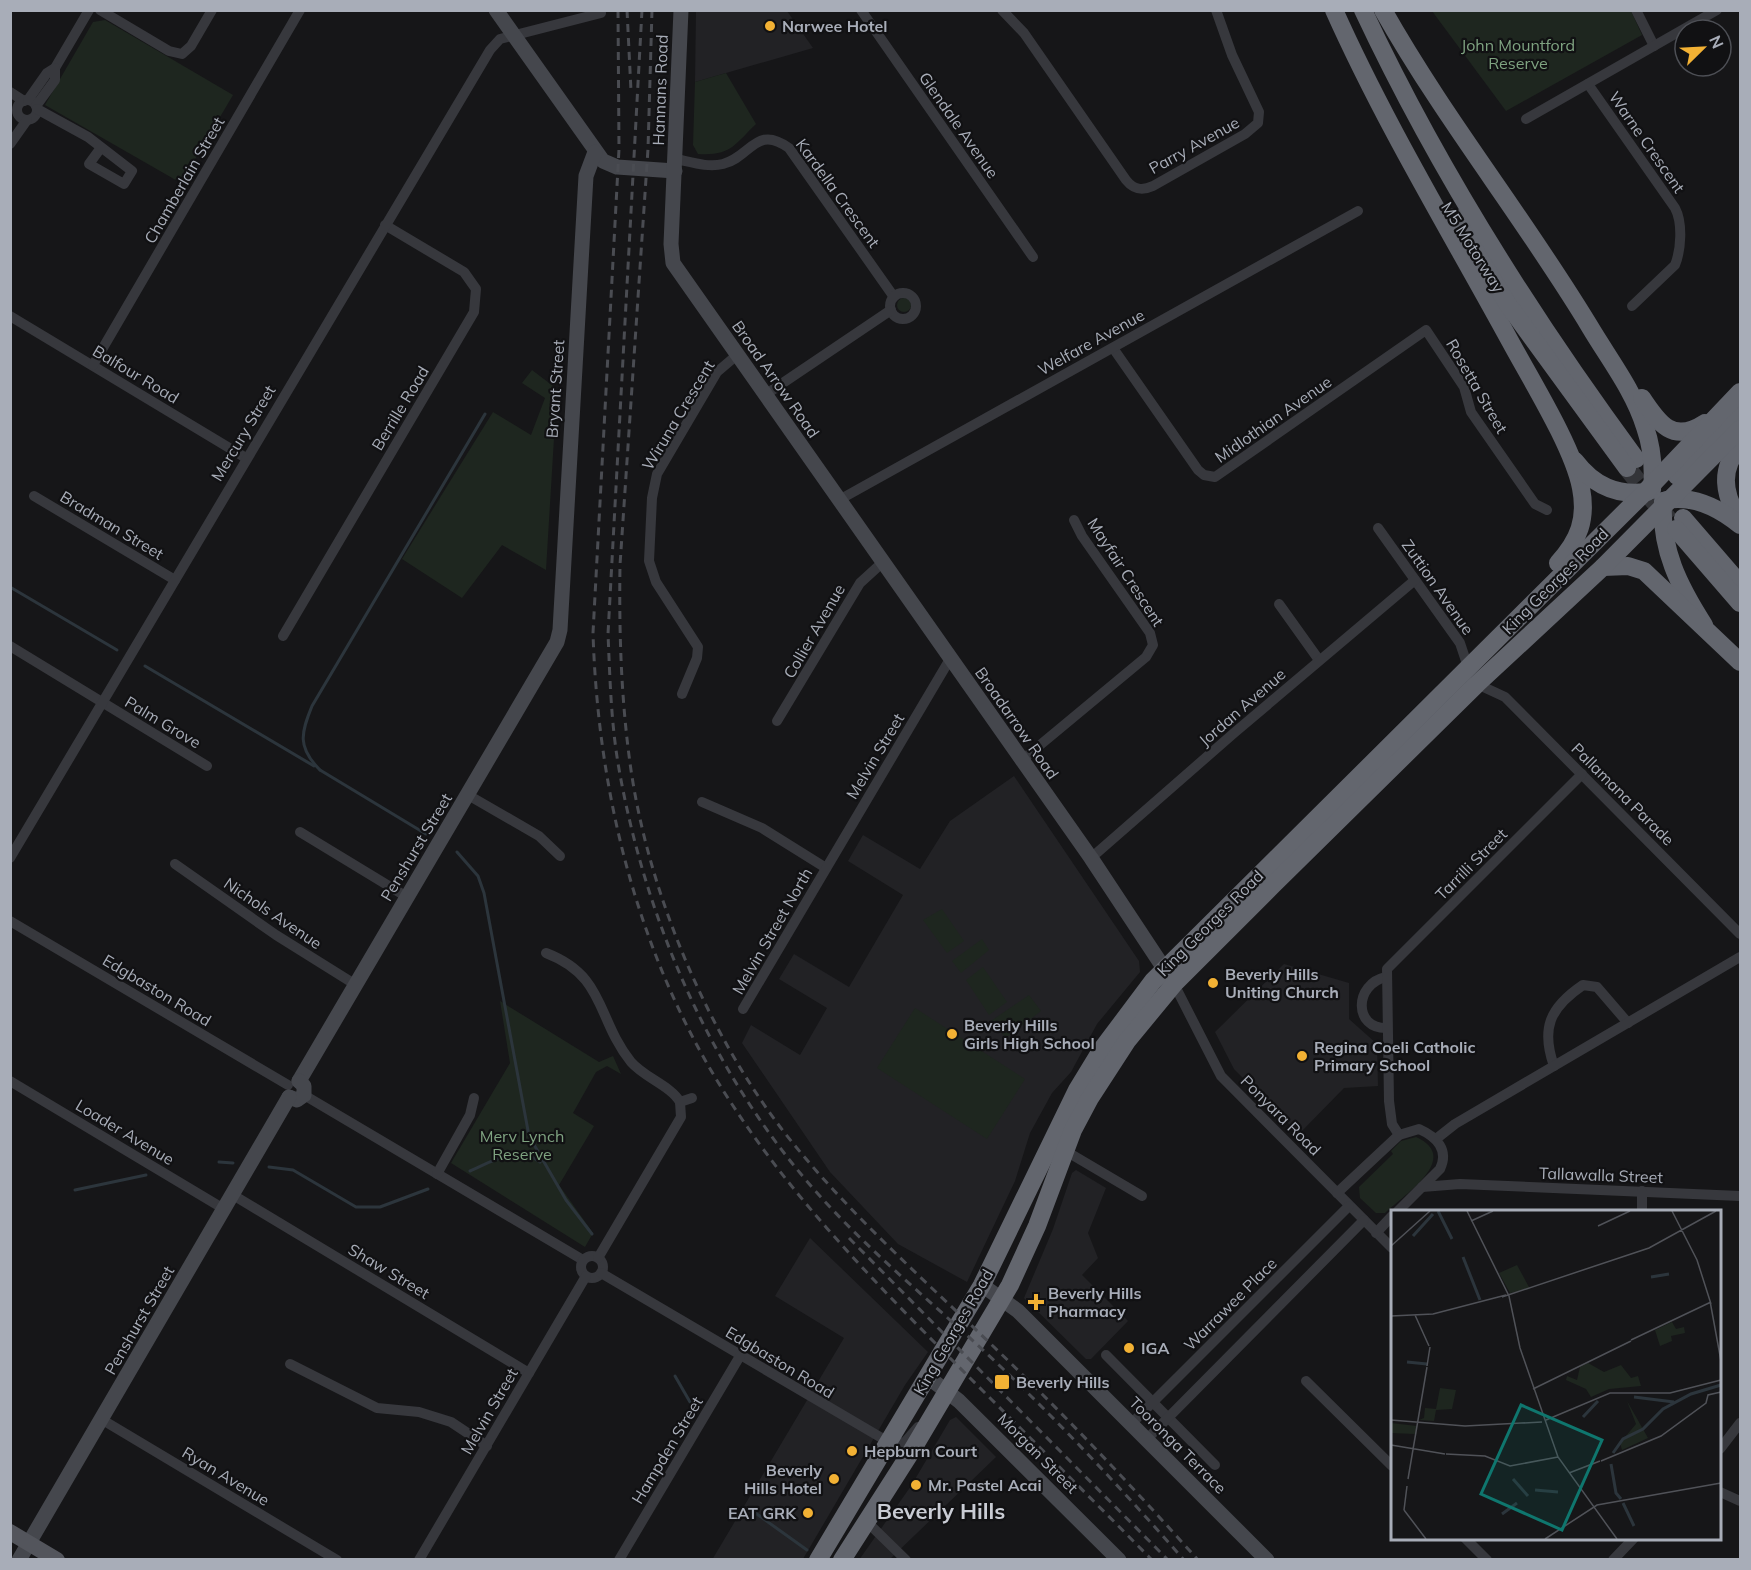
<svg xmlns="http://www.w3.org/2000/svg" width="1751" height="1570" font-family="Mulish,sans-serif">
  <rect width="100%" height="100%" fill="#161618"/>
  <g fill="#222225">
    <path d="M696 11H787L813 48 695 82Z"/>
    <path d="M1014 776 1139 961 1140 972 1097 1024 1071 1072 1052 1093 1030 1133 1015 1181 967 1282 898 1244 830 1172 742 1043 751 1025 800 1055 827 1008 779 979 794 954 849 987 903 895 848 861 863 835 920 869 950 821Z"/>
    <path d="M1284 964 1349 983V1019L1377 1044 1378 1086 1344 1088 1299 1134 1234 1069 1215 1032Z"/>
    <path d="M1076 1170 1106 1188 1088 1233 1098 1258 1082 1275 1128 1321 1091 1359H1086L1024 1298 1053 1229 1072 1173Z"/>
    <path d="M810 1238 928 1352 905 1385 803 1559 712 1560 844 1338 775 1296Z"/>
    <path d="M956 1417 996 1457 890 1559 859 1560 911 1486 950 1420Z"/>
  </g>
  <g fill="#1e261f">
    <path d="M1432 11H1631L1642 35 1506 111Z"/>
    <path d="M105 20 233 95 181 183 45 105 93 22Z"/>
    <path d="M726 73 756 124C734 145 731 156 698 154L693 145 695 82Z"/>
    <circle cx="904" cy="305" r="7"/>
    <path d="M532 370 557 389 546 570 502 545 462 598 402 559 493 412 531 435 545 398 522 383Z"/>
    <path d="M942 909 964 941 947 953 923 920Z"/>
    <path d="M982 939 989 950 961 973 952 961Z"/>
    <path d="M983 967 1007 1002 989 1015 966 980Z"/>
    <path d="M1029 995 1041 1011 1006 1038 991 1021Z"/>
    <path d="M500 1001 599 1062 613 1056 621 1074 607 1066 596 1072 573 1113 594 1126 559 1185 593 1233 585 1247 451 1163 510 1063Z"/>
    <path d="M915 1008 1025 1079 987 1139 877 1068Z"/>
    <path d="M1416 1137C1462 1158 1405 1194 1385 1213H1376L1360 1198 1359 1187 1393 1154 1391 1151 1401 1141Z"/>
  </g>
  <g fill="none" stroke-linecap="round" stroke-linejoin="round">
    <g stroke="#2c353c" stroke-width="3">
      <path d="M10 587 117 650"/>
      <path d="M145 666 314 766"/>
      <path d="M320 770C297 747 301 733 312 706L485 414"/>
      <path d="M320 770 426 834"/>
      <path d="M457 852 478 876 484 893 529 1136 566 1200 592 1234"/>
      <path d="M219 1162 233 1163"/>
      <path d="M269 1167 293 1170 356 1207H380L428 1189"/>
      <path d="M470 1171C493 1161 517 1145 540 1162"/>
      <path d="M75 1190 146 1175"/>
      <path d="M675 1376 690 1402"/>
      <path d="M754 1512 807 1550"/>
    </g>
    <path stroke="#333438" stroke-width="18" stroke-dasharray="18 9" stroke-linecap="butt" d="M1627 468 1669 520"/>
    <g stroke="#37383d" stroke-width="10">
      <path d="M100 10 169 51 182 54 191 46 212 10"/>
      <path d="M861 10 1033 257"/>
      <path d="M1002 10 1024 33 1126 180C1134 190 1142 191 1153 186L1245 134 1258 123 1259 112 1232 55 1216 10"/>
      <path d="M1636 10 1654 46"/>
      <path d="M1588 84 1675 208C1683 223 1681 250 1675 265L1632 306"/>
      <path d="M10 92 24 101"/>
      <circle cx="27" cy="110" r="10"/>
      <path d="M28 100 47 73 55 68 89 10"/>
      <path d="M36 106 55 80V68"/>
      <path d="M37 109 88 137 132 171 124 184 89 164 100 149"/>
      <path d="M1526 119 1717 10"/>
      <path d="M10 144 27 120"/>
      <path d="M676 159C691 162 708 168 723 164 751 157 756 124 789 148L894 297"/>
      <circle cx="903" cy="306" r="13"/>
      <path d="M10 316 246 458"/>
      <path d="M1113 348 1198 470 1204 475 1215 477 1426 330 1464 387 1471 412 1535 504 1547 510"/>
      <path d="M93 365 300 10"/>
      <path d="M765 395 891 310"/>
      <path d="M34 496 175 580"/>
      <path d="M839 500 1358 211"/>
      <path d="M1378 528 1460 643 1468 667"/>
      <path d="M1279 604 1319 660"/>
      <path d="M283 636 474 312 476 289 464 272 385 225"/>
      <path d="M10 646 207 766"/>
      <path d="M1477 684 1505 697 1740 934"/>
      <path d="M682 694 697 658 698 647 656 582 649 561 652 498 657 474 717 372 737 355"/>
      <path d="M777 721 860 583 883 562"/>
      <path d="M1022 760 1146 657 1153 645 1150 633 1082 536 1074 520"/>
      <path d="M468 795 539 836 560 856"/>
      <path d="M702 802 762 828 826 868"/>
      <path d="M300 832 407 897"/>
      <path d="M10 858 490 50 500 39 601 13"/>
      <path d="M1091 858 1234 733 1415 580"/>
      <path d="M175 864 276 935 356 985"/>
      <path d="M10 921 288 1085"/>
      <path d="M546 953C606 976 596 1018 631 1062 645 1078 671 1086 680 1102"/>
      <path d="M1386 977C1354 984 1353 1029 1387 1028"/>
      <path d="M1174 984 1221 1076 1392 1248"/>
      <path d="M743 1009 950 659"/>
      <path d="M1554 1066C1541 1029 1549 1008 1583 985L1597 987 1628 1023"/>
      <path d="M10 1081 224 1209"/>
      <path d="M304 1095 583 1260"/>
      <path d="M1399 1135 1392 1124 1389 1101 1387 969 1582 774"/>
      <path d="M1436 1139 1455 1124 1740 957"/>
      <path d="M1064 1150 1142 1196"/>
      <path d="M437 1174 470 1115 474 1098"/>
      <path d="M1422 1187 1460 1184 1740 1196"/>
      <path d="M1337 1193 1399 1135 1419 1129C1437 1137 1449 1150 1440 1169L1397 1212"/>
      <path d="M233 1195 529 1373"/>
      <path d="M1642 1212V1191"/>
      <path d="M1376 1233 1392 1216"/>
      <circle cx="592" cy="1267" r="11"/>
      <path d="M598 1258 681 1117 680 1102 692 1098"/>
      <path d="M601 1273 892 1444 905 1442 918 1427"/>
      <path d="M1106 1355 1215 1465"/>
      <path d="M290 1364 377 1408 419 1412 451 1422 487 1446"/>
      <path d="M1306 1381 1392 1466"/>
      <path d="M101 1419 337 1560"/>
      <path d="M1132 1423 1349 1206"/>
      <path d="M1147 1439 1364 1220"/>
      <path d="M1720 1449 1740 1423"/>
      <path d="M1720 1492 1740 1501"/>
      <path d="M866 1521 906 1560"/>
      <path d="M1465 1538 1487 1560"/>
      <path d="M419 1560 586 1276"/>
      <path d="M619 1560 740 1356"/>
      <path d="M1613 1560 1634 1538"/>
    </g>
    <g stroke="#45474d" stroke-width="15">
      <path d="M496 10 603 161 617 167 675 171"/>
      <path d="M681 10 671 244 673 263 1091 858 1171 979"/>
      <path d="M299 1081 557 642 560 630 586 176 595 152"/>
      <path d="M289 1097 297 1100 304 1095V1086L299 1081"/>
      <path d="M982 1285 1018 1311 1267 1560"/>
      <path d="M928 1377 959 1401 1119 1560"/>
      <path d="M19 1560 289 1097"/>
    </g>
    <path stroke="#53555c" stroke-width="16" d="M10 1532 57 1560"/>
    <g stroke="#63666e" stroke-width="18">
      <path d="M1334 10C1385 124 1450 231 1510 341 1531 380 1573 447 1581 488 1587 519 1579 540 1558 563"/>
      <path d="M1363 10C1438 170 1532 318 1636 459"/>
      <path d="M1383 10C1445 120 1525 219 1590 327 1609 359 1634 391 1645 427 1652 447 1654 468 1652 490"/>
      <path d="M1454 217 1509 306 1627 468"/>
      <path d="M1642 398C1659 424 1673 444 1705 423"/>
      <path d="M1740 447C1719 469 1724 496 1740 520"/>
      <path d="M1575 461C1594 486 1617 496 1647 492"/>
      <path d="M1677 476 1740 411"/>
      <path d="M1666 500C1693 495 1719 508 1740 525"/>
      <path d="M1663 501C1660 549 1679 586 1704 625"/>
      <path d="M1683 518 1740 584"/>
      <path d="M1676 529 1740 603"/>
      <path d="M1603 567 1628 566 1644 571 1740 662"/>
      <path d="M818 1560 982 1285 1077 1090 1102 1049 1153 981 1645 492 1740 392"/>
      <path d="M842 1560 911 1452 1010 1285 1037 1226 1073 1130 1090 1098 1127 1041 1174 984 1272 886 1477 684 1603 567 1740 429"/>
    </g>
    <g stroke="#4a4c52" stroke-width="3" stroke-dasharray="8 6" stroke-linecap="butt">
      <path d="M618 10 619 149 593 633C598 793 637 951 721 1087 788 1195 876 1284 965 1373 1027 1435 1090 1497 1152 1560"/>
      <path d="M627 10 631 91"/>
      <path d="M642 10 608 634C610 679 611 724 619 769 646 921 710 1069 811 1186 864 1247 926 1297 984 1351 1054 1416 1120 1487 1184 1560"/>
      <path d="M652 10 648 149 620 565C619 631 621 697 630 763 647 889 706 1031 784 1132 846 1211 921 1277 994 1347 1065 1415 1132 1486 1198 1560"/>
      <path d="M849 1238 1168 1560"/>
    </g>
  </g>
  <g fill="#f2b134" stroke="#111113" stroke-width="2">
    <circle cx="770" cy="26" r="6"/>
    <circle cx="1213" cy="983" r="6"/>
    <circle cx="952" cy="1034" r="6"/>
    <circle cx="1302" cy="1056" r="6"/>
    <path d="M1033 1293h6v6h6v6h-6v6h-6v-6h-6v-6h6z"/>
    <circle cx="1129" cy="1348" r="6"/>
    <rect x="994" y="1374" width="16" height="16" rx="3"/>
    <circle cx="852" cy="1451" r="6"/>
    <circle cx="834" cy="1479" r="6"/>
    <circle cx="916" cy="1485" r="6"/>
    <circle cx="808" cy="1513" r="6"/>
  </g>
  <g text-anchor="middle" dominant-baseline="central" stroke-width="4.5" stroke-linejoin="round" paint-order="stroke">
    <g font-size="16" font-weight="bold" fill="#a8adb8" stroke="#111113" text-anchor="start">
      <text x="782" y="26">Narwee Hotel</text>
      <text x="1225" y="974">Beverly Hills<tspan x="1225" dy="18">Uniting Church</tspan></text>
      <text x="964" y="1025">Beverly Hills<tspan x="964" dy="18">Girls High School</tspan></text>
      <text x="1314" y="1047">Regina Coeli Catholic<tspan x="1314" dy="18">Primary School</tspan></text>
      <text x="1048" y="1293">Beverly Hills<tspan x="1048" dy="18">Pharmacy</tspan></text>
      <text x="1141" y="1348">IGA</text>
      <text x="1016" y="1382">Beverly Hills</text>
      <text x="864" y="1451">Hepburn Court</text>
      <text x="822" y="1470" text-anchor="end">Beverly<tspan x="822" dy="18">Hills Hotel</tspan></text>
      <text x="928" y="1485">Mr. Pastel Acai</text>
      <text x="796" y="1513" text-anchor="end">EAT GRK</text>
    </g>
    <g font-size="16" fill="#7fa381" stroke="#111113">
      <text x="1518" y="45">John Mountford<tspan x="1518" dy="18">Reserve</tspan></text>
      <text x="522" y="1136">Merv Lynch<tspan x="522" dy="18">Reserve</tspan></text>
    </g>
    <g font-size="16" fill="#a8adb8" stroke="#111113">
      <text transform="translate(660 90) rotate(-88)">Hannans Road</text>
      <text transform="translate(959 125) rotate(55)">Glendale Avenue</text>
      <text transform="translate(1647 142) rotate(55)">Warne Crescent</text>
      <text transform="translate(1194 145) rotate(-29)">Parry Avenue</text>
      <text transform="translate(184 180) rotate(-60)">Chamberlain Street</text>
      <text transform="translate(838 193) rotate(54)">Kardella Crescent</text>
      <text transform="translate(1473 247) rotate(58)">M5 Motorway</text>
      <text transform="translate(1091 342) rotate(-29)">Welfare Avenue</text>
      <text transform="translate(136 374) rotate(31)">Balfour Road</text>
      <text transform="translate(776 379) rotate(55)">Broad Arrow Road</text>
      <text transform="translate(1477 386) rotate(60)">Rosetta Street</text>
      <text transform="translate(555 389) rotate(-86)">Bryant Street</text>
      <text transform="translate(400 408) rotate(-59)">Berrille Road</text>
      <text transform="translate(678 415) rotate(-59)">Wiruna Crescent</text>
      <text transform="translate(1273 419) rotate(-35)">Midlothian Avenue</text>
      <text transform="translate(243 433) rotate(-59)">Mercury Street</text>
      <text transform="translate(112 525) rotate(31)">Bradman Street</text>
      <text transform="translate(1126 572) rotate(57)">Mayfair Crescent</text>
      <text transform="translate(1555 581) rotate(-45)">King Georges Road</text>
      <text transform="translate(1438 587) rotate(55)">Zuttion Avenue</text>
      <text transform="translate(814 631) rotate(-60)">Collier Avenue</text>
      <text transform="translate(1242 707) rotate(-41)">Jordan Avenue</text>
      <text transform="translate(163 722) rotate(31)">Palm Grove</text>
      <text transform="translate(1017 723) rotate(55)">Broadarrow Road</text>
      <text transform="translate(875 756) rotate(-59)">Melvin Street</text>
      <text transform="translate(1623 794) rotate(45)">Pallamana Parade</text>
      <text transform="translate(416 847) rotate(-59)">Penshurst Street</text>
      <text transform="translate(1471 864) rotate(-45)">Tarrilli Street</text>
      <text transform="translate(273 913) rotate(34)">Nichols Avenue</text>
      <text transform="translate(1210 923) rotate(-45)">King Georges Road</text>
      <text transform="translate(772 931) rotate(-60)">Melvin Street North</text>
      <text transform="translate(157 990) rotate(31)">Edgbaston Road</text>
      <text transform="translate(1281 1115) rotate(45)">Ponyara Road</text>
      <text transform="translate(125 1132) rotate(31)">Loader Avenue</text>
      <text transform="translate(1601 1175) rotate(2)">Tallawalla Street</text>
      <text transform="translate(389 1271) rotate(31)">Shaw Street</text>
      <text transform="translate(1230 1304) rotate(-45)">Warrawee Place</text>
      <text transform="translate(139 1320) rotate(-60)">Penshurst Street</text>
      <text transform="translate(953 1332) rotate(-60)">King Georges Road</text>
      <text transform="translate(780 1362) rotate(31)">Edgbaston Road</text>
      <text transform="translate(489 1411) rotate(-60)">Melvin Street</text>
      <text transform="translate(1178 1445) rotate(45)">Tooronga Terrace</text>
      <text transform="translate(667 1450) rotate(-59)">Hampden Street</text>
      <text transform="translate(1038 1453) rotate(45)">Morgan Street</text>
      <text transform="translate(226 1476) rotate(31)">Ryan Avenue</text>
    </g>
    <g font-size="22" font-weight="bold" fill="#c9ccd4" stroke="#111113">
      <text x="941" y="1511">Beverly Hills</text>
    </g>
  </g>
  <g transform="translate(1391 1210)">
    <rect width="330" height="330" fill="#161618"/>
    <path d="M126 55 139 79 119 83 108 63ZM281 112 285 119 293 117 294 123 280 126 281 131 269 136 264 120ZM197 153 213 162 230 155 240 168 247 166 250 176 218 179 200 187 195 179 175 170 176 166 186 170 189 157ZM49 178 65 180 61 199 45 200 43 211 28 210 33 208 34 198 45 199ZM236 191 257 228 231 240 229 233 245 214ZM0 213 26 216 24 224 0 223Z" fill="#1e261f"/>
    <path fill="none" stroke="#2c353c" stroke-width="3" d="M47 1 61 29M22 26 42 4M72 47 89 90M260 67 278 64M16 152 36 154M243 187 283 192M192 207 207 191M222 243 232 229 252 219 272 199 300 184 330 175M220 254 225 283 230 289M122 269 137 286M144 280 167 282M232 293 243 316M111 304 126 293"/>
    <path fill="none" stroke="#505258" stroke-width="1.5" d="M76 1 118 86 129 138 167 247 226 329M281 1 306 50 320 94M80 11 102 1M207 16 239 1M0 36 39 1M111 87 258 38 325 1M319 91 330 151M24 105 38 136M0 106 42 104 115 85M240 130 320 92M36 156 39 137M142 179 240 131M0 210 74 216 151 212M155 210 219 183H279L330 170M0 235 54 244M55 244 94 246 119 256 167 247M210 251 270 226 315 193 317 185 330 182M178 263 209 251M17 269 36 157M13 300 35 329M13 300 16 276M154 329 206 295 330 273"/>
    <path fill="#0f766e" fill-opacity="0.15" stroke="#0f766e" stroke-width="3" d="M130 195 211 230 171 320 90 284Z"/>
    <rect width="330" height="330" fill="none" stroke="#a8adb8" stroke-width="3"/>
  </g>
  <rect width="1751" height="1570" fill="none" stroke="#a8adb8" stroke-width="24"/>
  <g transform="translate(1703 48) rotate(66)"><circle r="28" fill="#111113" stroke="#4d4f55" stroke-width="1.5"/>
  <path d="M0-4.5L10 22L0 15L-10 22Z" fill="#f2b134"/>
  <text y="-9" font-size="16" font-weight="bold" text-anchor="middle" fill="#a8adb8">N</text>
  </g>
</svg>
